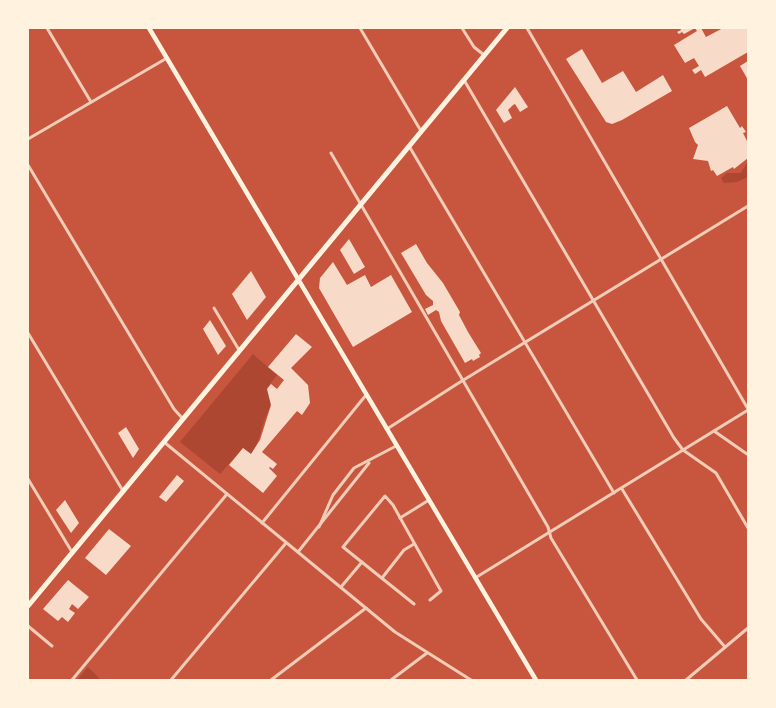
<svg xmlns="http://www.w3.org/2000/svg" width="776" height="708" font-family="'Golos Text',sans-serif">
  <rect width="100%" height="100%" fill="#c8553d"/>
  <g fill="#ae4732">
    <path d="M748 161V177L737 182 724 183 721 178 727 173H741Z"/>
    <path d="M253 354 277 375 267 388C275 407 268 408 263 425 260 436 258 444 251 454L243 448 220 474 180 442Z"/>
    <path d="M88 667 101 680H77Z"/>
  </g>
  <g fill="#f7dbc8">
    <path d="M680 28H695L684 34 682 32 679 34 677 32 681 30Z"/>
    <path d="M695 28H701L706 37 723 28H748V52L705 77 701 70 695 74 692 70 699 66 694 58 685 63 674 45 697 31Z"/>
    <path d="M582 49 602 83 623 71 636 92 663 75 672 91 622 120 612 124 606 122 566 59Z"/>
    <path d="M748 61V80L740 66Z"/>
    <path d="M515 87 528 107 520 112 515 104 513 105 508 110 512 118 504 123 496 110Z"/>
    <path d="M727 106 740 128 742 126 746 132 743 133 748 143V158L734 169 733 167 717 176 713 170 711 171 708 161 693 159 698 145 695 142 689 128Z"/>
    <path d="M349 239 365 267 354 274 340 250Z"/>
    <path d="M416 244 427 263 443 283 460 312 459 315 468 332 481 353 479 355 480 357 473 361 472 359 465 363 441 321 439 312 436 310 428 315 425 309 433 305V301L426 295 401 253Z"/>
    <path d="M333 262 347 285 365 275 371 287 391 275 412 312 353 347 319 288 320 278Z"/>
    <path d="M251 271 266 297 247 320 232 294Z"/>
    <path d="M210 320 226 346 218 355 203 329Z"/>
    <path d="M296 334 312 347 291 368 308 385 310 403 302 415 297 411 262 452 277 464 273 469 270 467 269 468 277 476 263 493 229 465 243 448 251 454 260 440 271 405 267 389 271 384 277 389 284 380 268 367Z"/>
    <path d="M126 427 139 449 133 458 118 433Z"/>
    <path d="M177 475 184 481 166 502 159 497Z"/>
    <path d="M65 500 79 523 71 533 56 510Z"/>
    <path d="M109 529 131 546 106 575 85 558Z"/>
    <path d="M68 580 89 597 78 609 72 604 69 609 75 613 68 622 62 617 58 621 43 609Z"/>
  </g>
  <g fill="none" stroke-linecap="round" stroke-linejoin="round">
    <g stroke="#f1ccb7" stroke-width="3">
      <path d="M47 28 91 102"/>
      <path d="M360 28 421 131"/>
      <path d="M462 28 474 47 484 55"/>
      <path d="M527 28 748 409"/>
      <path d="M464 80 674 438 683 450 716 473 748 528"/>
      <path d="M28 139 167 58"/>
      <path d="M409 146 614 493"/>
      <path d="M331 153 548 527 551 538 637 680"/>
      <path d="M28 165 156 379 174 409 183 419"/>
      <path d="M214 308 239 350"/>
      <path d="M28 333 123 491"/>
      <path d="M387 429 457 384 748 206"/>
      <path d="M714 431 747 454"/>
      <path d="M164 442 395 632 471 680"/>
      <path d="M28 479 72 552"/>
      <path d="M622 489 701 619 725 647"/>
      <path d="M400 518 429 500"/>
      <path d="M262 523 366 395"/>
      <path d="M319 527 333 495 354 468 396 446"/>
      <path d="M298 552 369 463"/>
      <path d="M382 578 404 550 414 544"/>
      <path d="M475 578 748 410"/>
      <path d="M341 587 362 562"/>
      <path d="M414 604 343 547 385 496 393 505 441 591 430 600"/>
      <path d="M28 626 52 646"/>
      <path d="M72 680 227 494"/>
      <path d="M171 680 286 543"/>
      <path d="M271 680 366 608"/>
      <path d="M391 680 427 653"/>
      <path d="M686 680 748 628"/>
    </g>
    <path stroke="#fff3e0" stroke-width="4.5" d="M149 28 536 680"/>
    <path stroke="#fff3e0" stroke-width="5" d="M28 606 507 28"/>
  </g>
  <rect width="776" height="708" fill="none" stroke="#fff3e0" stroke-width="58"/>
</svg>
